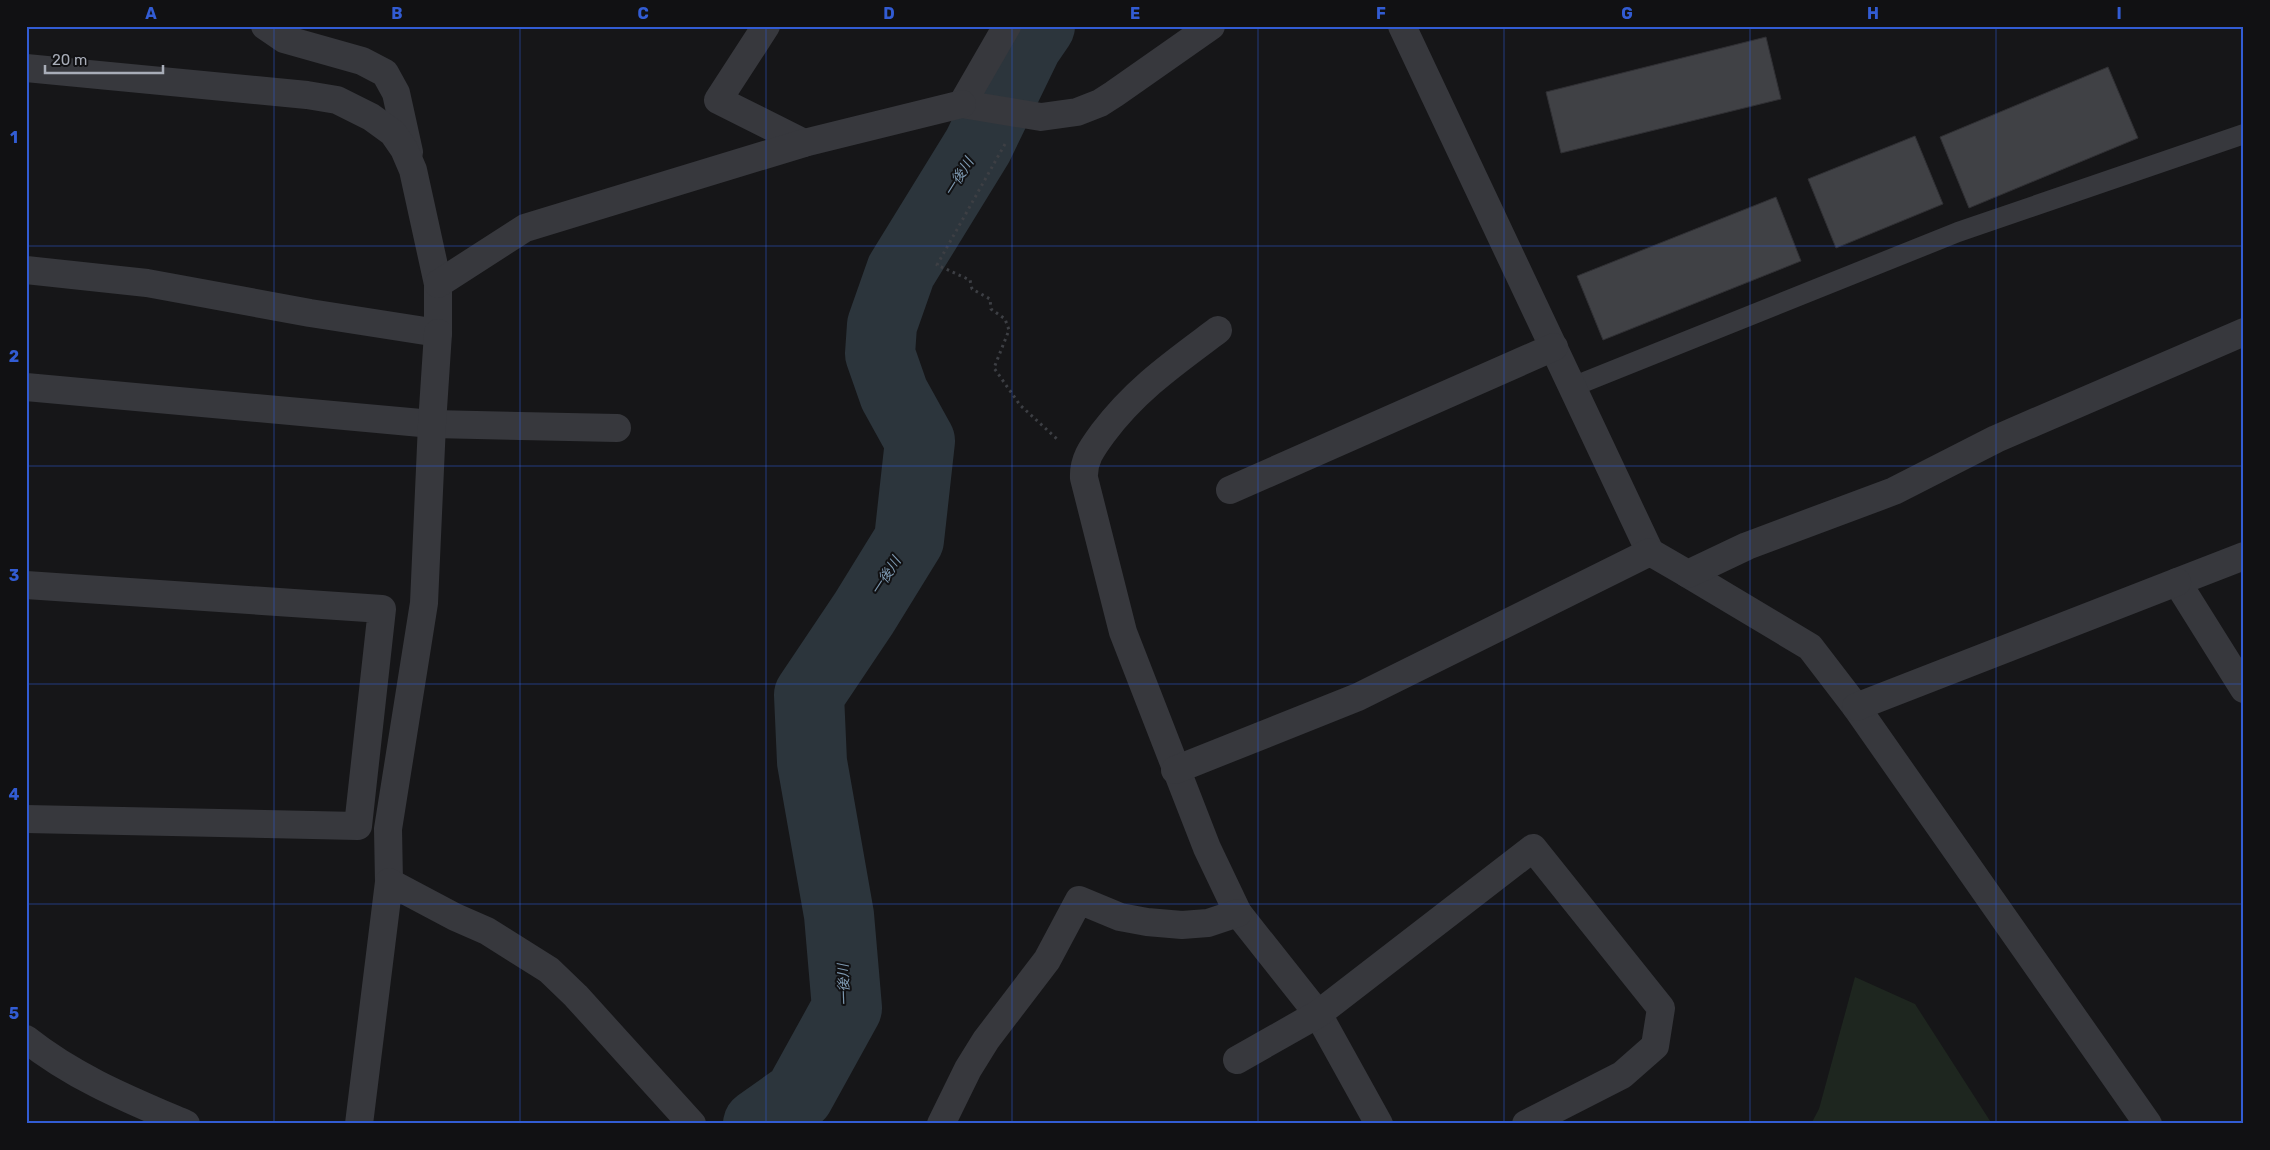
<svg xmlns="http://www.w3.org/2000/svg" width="2270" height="1150" font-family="Rubik,'Noto Sans JP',sans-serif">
  <rect width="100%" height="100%" fill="#161618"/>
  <path fill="#1e261f" d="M1855 977 1915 1004 1992 1124H1811L1819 1109Z"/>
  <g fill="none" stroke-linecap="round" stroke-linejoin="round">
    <path stroke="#2c353c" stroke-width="70" d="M758 1124 799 1095 847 1008 839 915 812 762 809 695 864 613 909 540 920 441 894 394 880 354 882 325 901 271 978 146 1027 45 1040 26"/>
  </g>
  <g fill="#404145" stroke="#303034">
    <path d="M1766 37 1781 99 1561 153 1546 92Z"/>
    <path d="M2108 67 2138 138 1969 208 1940 137Z"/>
    <path d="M1915 136 1943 204 1836 248 1808 179Z"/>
    <path d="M1776 197 1801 261 1603 340 1577 276Z"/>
  </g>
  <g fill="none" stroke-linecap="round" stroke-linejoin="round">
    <path stroke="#3d3f44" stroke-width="3" stroke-dasharray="2.5 4" stroke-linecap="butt" d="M1005 144 937 265 970 280 972 289 990 299 991 309 1005 319 1009 330 994 368 1020 405 1057 439"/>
    <path stroke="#37383d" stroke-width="20" d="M1572 387 1958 232 2244 134"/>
    <g stroke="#37383d" stroke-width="28">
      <path d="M265 26 284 39 362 61 385 73 396 93 409 152"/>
      <path d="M766 26 718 100 804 143"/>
      <path d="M1007 26 962 104 1041 117 1077 112 1100 103 1114 94 1211 26"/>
      <path d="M1402 26 1650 552"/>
      <path d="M26 68 307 95 337 100 371 117 393 133 404 149 413 170 438 284V333L310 313 147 283 26 270"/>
      <path d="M438 284 525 228 804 143 962 104"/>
      <path d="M1218 330C1174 363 1136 389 1103 433 1092 448 1083 460 1084 478L1123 632 1207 848 1238 913 1318 1014 1379 1124"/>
      <path d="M26 387 432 424 617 428"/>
      <path d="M1230 490 1554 347"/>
      <path d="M2244 556 2177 582 2244 689"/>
      <path d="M1688 574 1810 647 1856 707 2148 1124"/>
      <path d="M26 585 382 609 358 826 26 819"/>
      <path d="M1856 707 2177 582"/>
      <path d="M1175 770 1358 697 1650 552 1688 574 1747 546 1894 491 1996 439 2244 332"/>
      <path d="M389 882 388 829 424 603 432 424 438 333"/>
      <path d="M26 1039C75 1078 130 1100 186 1124"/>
      <path d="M1237 1060 1318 1014 1533 848 1661 1008 1655 1046 1622 1075 1526 1124"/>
      <path d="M359 1124 389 882 455 917 487 931 549 970 576 996 692 1124"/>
      <path d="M941 1124 968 1069 986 1040 1047 960 1079 900 1120 917 1147 922 1182 925 1208 923 1238 913"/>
    </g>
  </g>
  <path fill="none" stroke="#325cd3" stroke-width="1" stroke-opacity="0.55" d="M274 26V1124M520 26V1124M766 26V1124M1012 26V1124M1258 26V1124M1504 26V1124M1750 26V1124M1996 26V1124M26 246H2244M26 466H2244M26 684H2244M26 904H2244"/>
  <g text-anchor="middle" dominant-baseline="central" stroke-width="4" stroke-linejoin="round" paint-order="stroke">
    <g font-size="14" font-style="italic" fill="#7f9bb3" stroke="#111113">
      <text transform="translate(959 177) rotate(-58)">一後川</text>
      <text transform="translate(886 576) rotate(-57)">一後川</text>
      <text transform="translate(844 985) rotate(-92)">一後川</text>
    </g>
  </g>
  <rect width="2270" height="1150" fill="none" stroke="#111113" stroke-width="55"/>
  <path d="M45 65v8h118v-8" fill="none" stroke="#a8adb8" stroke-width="2.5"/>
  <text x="52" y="65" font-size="15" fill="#a8adb8" stroke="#111113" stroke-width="4" paint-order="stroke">20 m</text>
  <rect x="28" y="28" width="2214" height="1094" fill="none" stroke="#325cd3" stroke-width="2"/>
  <g font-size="16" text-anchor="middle" font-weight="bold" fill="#325cd3">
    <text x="151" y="19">A</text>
    <text x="397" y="19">B</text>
    <text x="643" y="19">C</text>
    <text x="889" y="19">D</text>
    <text x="1135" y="19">E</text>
    <text x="1381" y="19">F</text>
    <text x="1627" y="19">G</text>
    <text x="1873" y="19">H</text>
    <text x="2119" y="19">I</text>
    <text x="14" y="143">1</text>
    <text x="14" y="362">2</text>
    <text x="14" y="581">3</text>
    <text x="14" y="800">4</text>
    <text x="14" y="1019">5</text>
  </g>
</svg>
